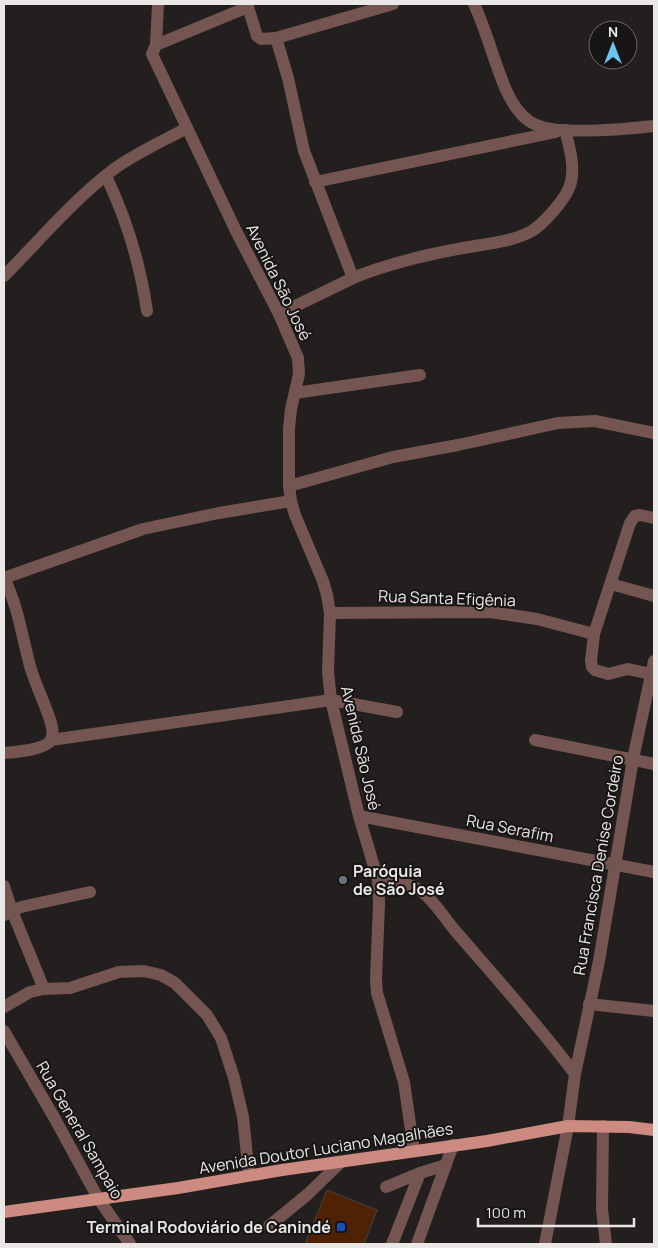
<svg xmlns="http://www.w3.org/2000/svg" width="658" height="1248" font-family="Manrope,sans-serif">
  <rect width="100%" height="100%" fill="#221f1e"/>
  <path fill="#4f2206" stroke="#464341" d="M327 1190 377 1210 364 1244H305Z"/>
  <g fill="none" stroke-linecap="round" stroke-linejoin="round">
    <g stroke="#755551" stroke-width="12">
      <path d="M247 4 257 36 261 39 276 38 288 78 304 151 353 278 279 314"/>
      <path d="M474 4C487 32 494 62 506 90 511 101 519 114 529 121 550 137 627 129 654 126"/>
      <path d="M248 7 156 45 152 54 236 231 279 314 298 358 299 374 291 409 289 428V486L291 501 295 515 323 581 327 595 330 613 328 672 331 700 359 816 378 880 379 904 376 979 377 993 404 1082 414 1151"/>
      <path d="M276 38 393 4"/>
      <path d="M156 45 158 4"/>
      <path d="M106 176C127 220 140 263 147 311"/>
      <path d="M315 182 556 132"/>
      <path d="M4 276C40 240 73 200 114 169 136 153 163 141 187 128"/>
      <path d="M353 278C389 263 425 255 463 248 485 244 511 242 530 232 543 225 568 197 571 182 575 165 569 146 565 130"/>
      <path d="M295 393 420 375"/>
      <path d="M289 486 393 457 458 445 558 423 595 421 654 433"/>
      <path d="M4 578 143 529 219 513 291 501"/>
      <path d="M4 578C18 606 22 636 30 666 34 680 40 693 45 706 48 715 56 730 51 740 45 750 15 752 4 753"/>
      <path d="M611 584 654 596"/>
      <path d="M330 613 490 612 537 619 594 634 630 523 635 516 640 515 654 518"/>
      <path d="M594 634 591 661 592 667 595 670 608 674 628 669 651 674"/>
      <path d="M51 740 331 700 397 712"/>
      <path d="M535 740 654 764"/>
      <path d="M359 816 654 872"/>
      <path d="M378 880C392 882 409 882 421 891 436 902 446 921 458 934 498 980 539 1026 575 1074"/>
      <path d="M4 886 12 911 44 989"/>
      <path d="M4 915 21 907 90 892"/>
      <path d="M589 1004 654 1011"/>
      <path d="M4 1007 30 992 44 989 70 988 119 972 144 971 161 975 175 983 207 1015 221 1038 234 1078 243 1117 249 1175"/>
      <path d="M4 1031 55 1119 98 1198 130 1244"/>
      <path d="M603 1126 602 1209 606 1244"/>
      <path d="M386 1187 420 1173"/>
      <path d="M269 1226 308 1194 341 1162"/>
      <path d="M392 1244 420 1173 446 1165"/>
      <path d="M417 1244 453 1145"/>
      <path d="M545 1244 568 1126 575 1074 599 961 633 759 654 661"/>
    </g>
    <path stroke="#cc8a81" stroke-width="12" d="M4 1212 178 1188 282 1170 487 1141 568 1126 629 1127 654 1130"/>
  </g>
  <circle fill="#6b7280" stroke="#181615" stroke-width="2" cx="343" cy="880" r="5"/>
  <rect fill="#1a4fb4" stroke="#181615" stroke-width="2" x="336" y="1222" width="10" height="10" rx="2.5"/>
  <g text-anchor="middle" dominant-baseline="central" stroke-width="4" stroke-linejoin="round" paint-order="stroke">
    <g font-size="16" fill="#eae8e7" stroke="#181615">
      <text transform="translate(279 282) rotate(64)">Avenida São José</text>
      <text transform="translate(447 598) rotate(2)">Rua Santa Efigênia</text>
      <text transform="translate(361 748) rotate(77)">Avenida São José</text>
      <text transform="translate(510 828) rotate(11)">Rua Serafim</text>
      <text transform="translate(598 865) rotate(-80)">Rua Francisca Denise Cordeiro</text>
      <text transform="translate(80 1130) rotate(60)">Rua General Sampaio</text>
      <text transform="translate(326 1148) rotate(-9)">Avenida Doutor Luciano Magalhães</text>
    </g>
    <g font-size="16" font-weight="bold" fill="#eae8e7" stroke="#181615" text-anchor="start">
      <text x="353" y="871">Paróquia<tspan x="353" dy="18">de São José</tspan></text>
      <text x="331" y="1227" text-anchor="end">Terminal Rodoviário de Canindé</text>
    </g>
  </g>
  <rect width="658" height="1248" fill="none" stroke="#eae8e7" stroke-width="10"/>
  <g transform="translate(613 45)"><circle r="24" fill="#181615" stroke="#6c6a69"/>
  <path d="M0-4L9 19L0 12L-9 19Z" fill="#6ac3f1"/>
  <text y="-8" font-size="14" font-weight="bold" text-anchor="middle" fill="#eae8e7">N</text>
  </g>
  <path d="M478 1218v8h156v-8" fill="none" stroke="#eae8e7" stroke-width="2.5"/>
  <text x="486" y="1218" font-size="15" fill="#eae8e7" stroke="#181615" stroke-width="4" paint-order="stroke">100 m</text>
</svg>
